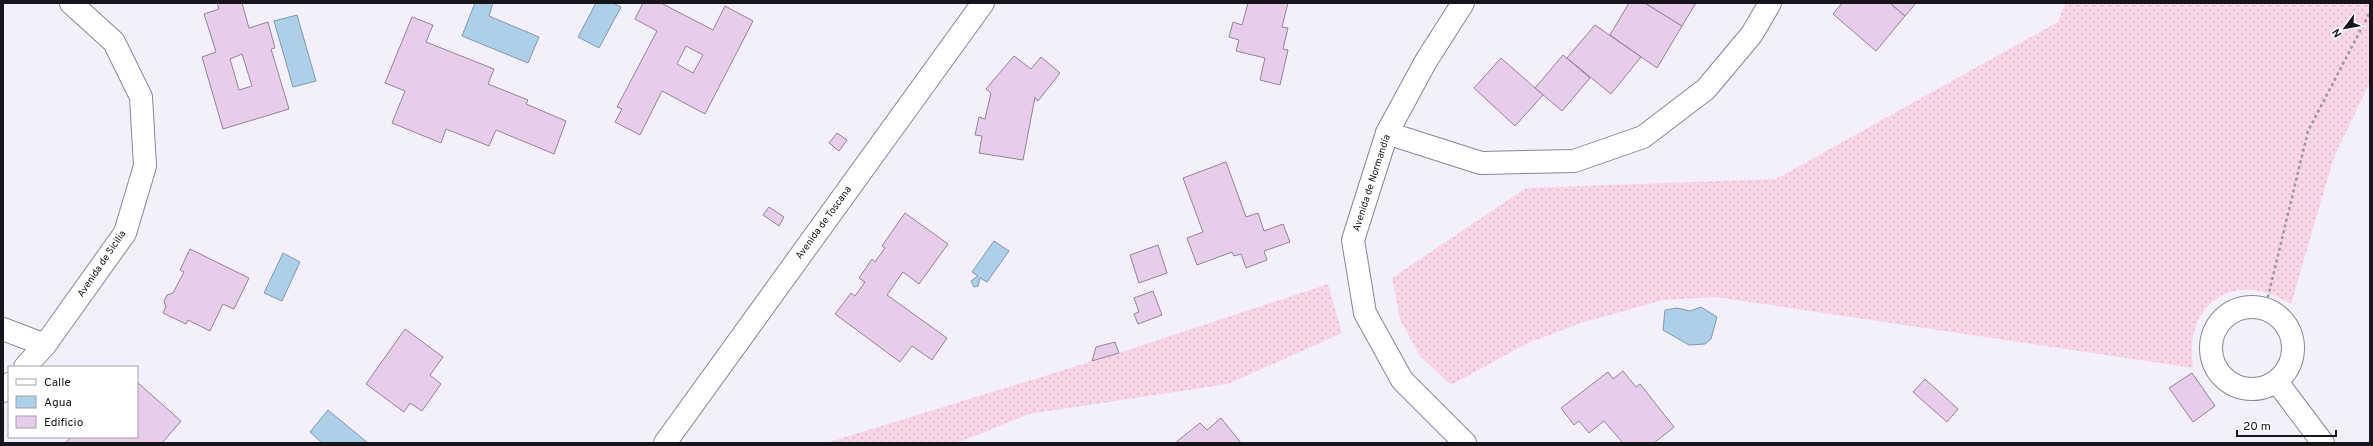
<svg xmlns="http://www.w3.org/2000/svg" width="2373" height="446" font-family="Overpass,sans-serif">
  <defs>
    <pattern id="grass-dots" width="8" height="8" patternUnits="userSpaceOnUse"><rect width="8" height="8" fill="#f9d6e6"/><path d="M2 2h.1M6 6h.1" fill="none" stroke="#d5b7c5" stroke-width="1.8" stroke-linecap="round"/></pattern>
  </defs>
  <rect width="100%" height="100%" fill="#f3f0fc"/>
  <g fill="url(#grass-dots)">
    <path d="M2065 3H2370V82L2334 157 2291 304C2235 269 2183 302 2193 368L1716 297 1663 300 1581 323 1528 343 1451 385 1420 356 1400 319 1392 278 1526 188 1776 179 2058 22Z"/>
    <path d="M1328 284 1342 333 1228 384 1029 414 957 443H826L1119 353Z"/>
  </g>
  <g fill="#add0ea" stroke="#8098ac">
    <path d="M475 3H493L489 16 539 37 528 63 462 36Z"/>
    <path d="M596 3H613L621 7 599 48 578 37Z"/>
    <path d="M297 15 316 81 293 87 274 21Z"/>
    <path d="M994 241 1009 251 987 282 980 278 978 286 974 287 971 281 978 276 972 272Z"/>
    <path d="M283 253 300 262 282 301 264 293Z"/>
    <path d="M1701 307 1717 317 1711 339 1705 344 1689 345 1663 330 1665 310 1677 308 1690 311Z"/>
    <path d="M328 410 368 443H322L310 432Z"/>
  </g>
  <g fill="#e7cceb" stroke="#928594" fill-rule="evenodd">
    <path d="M217 3H242L249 28 268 22 275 48 271 49 289 109 223 129 202 57 216 52 204 14 219 9ZM242 54 252 86 239 90 230 59Z"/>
    <path d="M643 3H661L713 30 725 6 753 21 705 114 662 91 640 135 615 122 622 109 617 107 657 31 635 19ZM686 46 703 55 693 73 677 64Z"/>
    <path d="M1248 3H1288L1282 27 1288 28 1283 49 1288 50 1280 85 1260 80 1265 58 1236 51 1239 40 1229 37 1233 22 1242 25Z"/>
    <path d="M1629 3H1645L1682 26 1657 68 1610 35Z"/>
    <path d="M1645 3H1696L1682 26Z"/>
    <path d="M1842 3H1890L1905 16 1876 51 1833 14Z"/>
    <path d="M1890 3H1916L1905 16Z"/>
    <path d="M412 17 433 25 426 42 494 69 488 84 528 100 526 104 566 121 554 154 496 130 489 146 446 129 441 143 392 123 405 91 385 83Z"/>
    <path d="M1595 25 1641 57 1611 94 1567 58Z"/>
    <path d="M1563 55 1590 78 1562 111 1535 88Z"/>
    <path d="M1014 56 1031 69 1041 57 1060 73 1038 101 1035 97 1023 160 979 153 982 136 975 135 979 117 985 119 991 93 986 89Z"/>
    <path d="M1501 58 1543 95 1515 126 1474 88Z"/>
    <path d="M837 133 847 140 839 151 829 143Z"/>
    <path d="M1226 162 1246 217 1258 213 1264 231 1283 224 1290 242 1264 251 1267 260 1246 268 1241 254 1234 256 1232 252 1197 265 1187 238 1203 232 1183 178Z"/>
    <path d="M769 207 784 217 779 226 763 215Z"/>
    <path d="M905 213 948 244 919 284 903 272 887 295 947 338 932 360 912 346 900 362 835 314 851 293 855 296 865 282 859 278 872 259 875 262 885 248 882 246Z"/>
    <path d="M1158 245 1167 273 1139 283 1130 255Z"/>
    <path d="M190 249 249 278 234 309 223 304 210 331 188 320 186 324 163 313 166 307 164 301 167 295 173 293 184 272 180 270Z"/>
    <path d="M1153 291 1162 315 1138 324 1134 314 1139 312 1134 298Z"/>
    <path d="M405 329 443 357 430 375 441 384 422 411 410 403 404 412 366 384Z"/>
    <path d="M1115 342 1119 353 1092 361 1096 347Z"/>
    <path d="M1623 371 1636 387 1640 384 1674 427 1654 443H1623L1604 421 1589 433 1579 421 1574 425 1561 408 1608 372 1613 379Z"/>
    <path d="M2192 373 2215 406 2193 422 2169 388Z"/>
    <path d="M1925 379 1958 409 1947 422 1913 392Z"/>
    <path d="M137 382 181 421 162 443H65L71 437H137Z"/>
    <path d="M1221 418 1241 443H1175L1200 423 1207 430Z"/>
  </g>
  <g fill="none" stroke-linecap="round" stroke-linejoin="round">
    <defs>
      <g id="street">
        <path d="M1463 3 1426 61 1387 133 1353 240 1365 313 1402 380 1465 443"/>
        <path d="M1387 133 1481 163 1574 161 1643 137 1706 89 1752 34 1770 3"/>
        <circle cx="2252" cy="348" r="41"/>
        <path d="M3 329 45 345"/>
        <path d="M25 367 45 345 125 233 145 166 141 97 114 42 71 3"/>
        <path d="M2277 382 2323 443"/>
        <path d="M3 391 9 384"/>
        <path d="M665 443 983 3"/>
      </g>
    </defs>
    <use href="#street" stroke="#8a8698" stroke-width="24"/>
    <path stroke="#9b98a2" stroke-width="2.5" stroke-dasharray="3 3" stroke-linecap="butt" d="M2265 309 2308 131 2370 12"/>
    <use href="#street" stroke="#fff" stroke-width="22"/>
  </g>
  <g text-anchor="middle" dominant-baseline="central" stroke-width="4" stroke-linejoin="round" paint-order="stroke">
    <g font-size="10" fill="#16151b" stroke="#fff">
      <text transform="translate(1372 183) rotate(-72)">Avenida de Normandía</text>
      <text transform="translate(824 223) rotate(-54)">Avenida de Toscana</text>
      <text transform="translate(102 264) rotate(-56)">Avenida de Sicilia</text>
    </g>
  </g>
  <rect width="2373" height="446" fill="none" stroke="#16151b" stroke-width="8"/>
  <rect x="8" y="366" width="130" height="72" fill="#ffffff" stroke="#a2a1a4"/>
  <rect x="16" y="379" width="20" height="6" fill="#ffffff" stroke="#a2a1a4"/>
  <text x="44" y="386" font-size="12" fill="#16151b">Calle</text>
  <rect x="16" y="396" width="20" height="12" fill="#add0ea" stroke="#a2a1a4"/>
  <text x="44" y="406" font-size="12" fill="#16151b">Agua</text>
  <rect x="16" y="416" width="20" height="12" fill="#e7cceb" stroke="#a2a1a4"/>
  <text x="44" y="426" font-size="12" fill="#16151b">Edificio</text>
  <g transform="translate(2345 28) rotate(238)" stroke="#ffffff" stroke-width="3" paint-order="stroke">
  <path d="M0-3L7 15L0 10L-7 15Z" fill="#16151b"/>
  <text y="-6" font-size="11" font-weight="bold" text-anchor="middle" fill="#16151b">N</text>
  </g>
  <path d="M2237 430v6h99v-6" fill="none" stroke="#16151b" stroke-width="2"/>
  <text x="2243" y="430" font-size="12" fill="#16151b" stroke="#ffffff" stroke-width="3" paint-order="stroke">20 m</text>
</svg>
